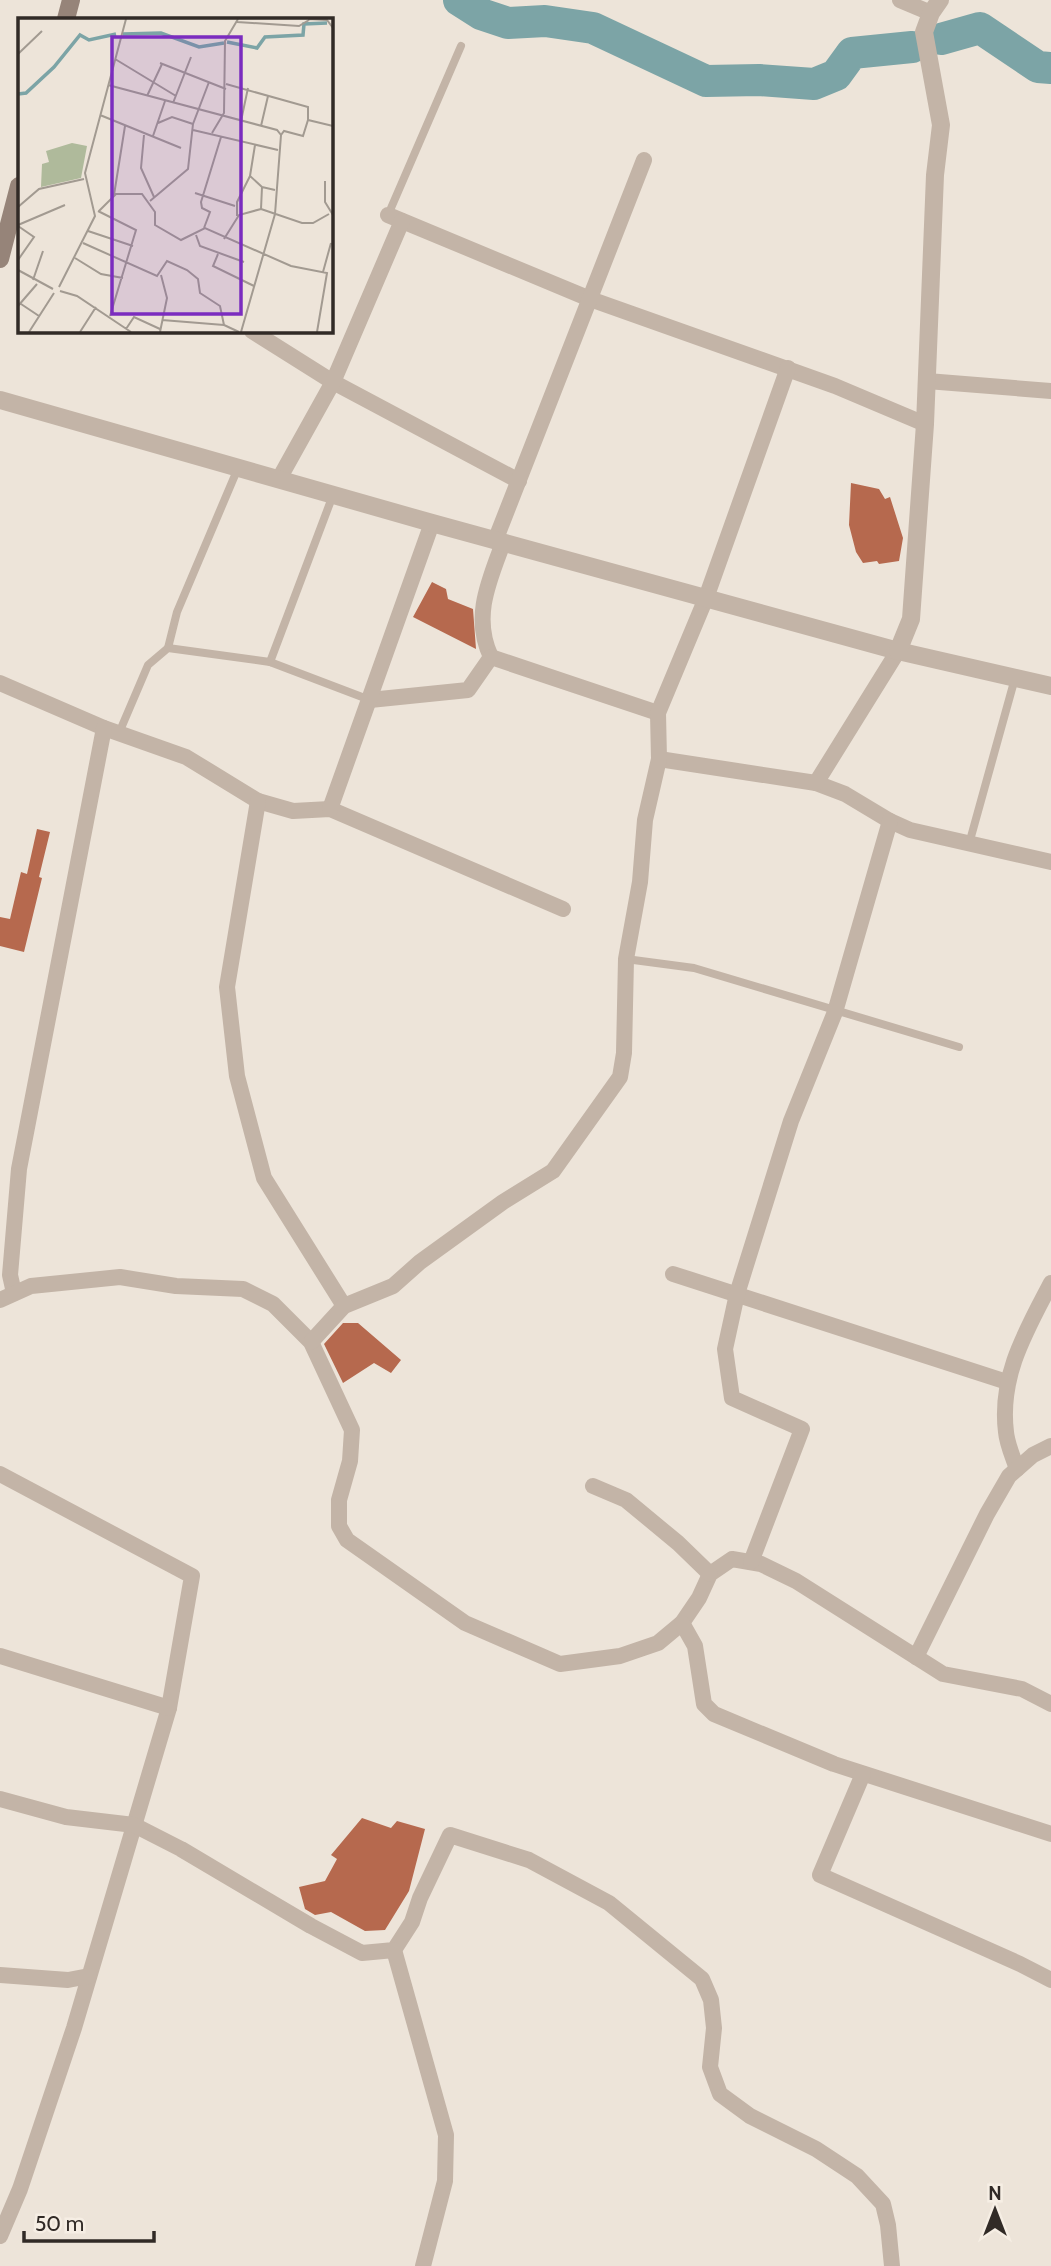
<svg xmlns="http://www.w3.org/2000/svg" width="1051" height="2266" font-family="Cabin,sans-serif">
  <rect width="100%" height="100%" fill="#ede4d9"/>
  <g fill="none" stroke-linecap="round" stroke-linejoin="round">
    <g stroke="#7ca4a6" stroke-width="32">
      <path d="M459 0 481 14 508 23 545 21 593 28 706 81 759 80 814 84 836 75 852 53 912 47"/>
      <path d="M941 39 980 28 1038 67 1051 68"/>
    </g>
  </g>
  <g fill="#b6694e">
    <path d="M851 483 879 489 885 499 890 497 903 538 899 561 879 564 877 561 863 563 856 552 849 525Z"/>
    <path d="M432 582 446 589 448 599 473 609 476 649 413 617Z"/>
    <path d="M37 829 50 832 39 877 42 878 24 952 0 946V917L10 919 21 872 27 874Z"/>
    <path d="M343 1323H358L401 1360 391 1373 374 1363 343 1383 324 1344Z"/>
    <path d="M362 1818 391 1828 397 1821 425 1829 409 1891 385 1930 365 1931 331 1912 315 1915 305 1909 299 1887 325 1881 337 1859 331 1855Z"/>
  </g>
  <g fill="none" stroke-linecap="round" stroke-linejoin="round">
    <g stroke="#c3b4a7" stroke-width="8">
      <path d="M388 215 461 46"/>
      <path d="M168 648 177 612 238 468"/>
      <path d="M270 662 333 495"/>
      <path d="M119 733 148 665 168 648 270 662 370 700"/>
      <path d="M969 844 1015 678"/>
      <path d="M626 959 694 968 959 1047"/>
    </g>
    <g stroke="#c3b4a7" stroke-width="16">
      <path d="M900 0 931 13"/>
      <path d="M388 215 590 299 835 386 925 424"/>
      <path d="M252 331 333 382 519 481"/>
      <path d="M927 381 1051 391"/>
      <path d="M279 479 333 382 402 221"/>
      <path d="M495 541 644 160"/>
      <path d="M491 657C472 617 489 581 503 543"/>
      <path d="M0 683 104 728 186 757 258 801 293 811 330 809 563 909"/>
      <path d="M370 700 468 690 491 657 658 713"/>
      <path d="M659 759 816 783 845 794 890 821 910 830 1051 862"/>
      <path d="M816 783 898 651"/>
      <path d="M258 801 227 987 237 1076 264 1178 344 1306"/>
      <path d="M330 809 432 523"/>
      <path d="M673 1274 1007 1382"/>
      <path d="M14 1293 10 1275 19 1169 104 728"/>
      <path d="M0 1300 31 1286 120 1277 176 1286 243 1289 273 1304 311 1342 352 1430 350 1461 339 1500V1526L347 1540 465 1623 560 1664 620 1656 658 1643 682 1623 699 1598 710 1574 732 1559 761 1564 796 1581 943 1674 1022 1689 1051 1704"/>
      <path d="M311 1342 344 1306 393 1286 420 1262 503 1202 553 1171 620 1077 624 1053 626 959 640 882 645 820 659 759 658 713 706 598 788 368"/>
      <path d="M1017 1469C1013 1457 1007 1444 1006 1432 999 1376 1026 1331 1051 1283"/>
      <path d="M0 1474 192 1576 169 1708 74 2028 20 2189 0 2236"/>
      <path d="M593 1486 626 1500 678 1543 710 1574"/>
      <path d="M751 1562 802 1429 732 1398 725 1349 737 1294 791 1121 835 1012 890 821"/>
      <path d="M682 1623 695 1646 704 1704 714 1714 834 1764 1051 1834"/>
      <path d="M0 1656 169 1708"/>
      <path d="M916 1657 987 1514 1009 1476 1033 1455 1051 1446"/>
      <path d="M863 1774 820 1875 1020 1964 1051 1980"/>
      <path d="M0 1799 66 1817 134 1825 181 1849 311 1926 362 1953 394 1950 412 1922 420 1898 450 1835 529 1860 609 1903 702 1979 711 2000 714 2028 710 2067 720 2094 750 2116 816 2149 857 2176 883 2204 888 2225 892 2266"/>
      <path d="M394 1950 446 2135 445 2181 423 2266"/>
      <path d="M0 1975 68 1980 89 1976"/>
    </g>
    <g stroke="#c3b4a7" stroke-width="18">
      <path d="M0 400 432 523 898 651 1051 686"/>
      <path d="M898 651 911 619 925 424 935 175 941 125 924 32 931 13 940 0"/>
    </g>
    <g stroke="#968479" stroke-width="18">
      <path d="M66 19 71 0"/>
      <path d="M0 259 19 186"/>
    </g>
  </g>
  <g transform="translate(18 18)">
    <rect width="315" height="315" fill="#ede4d9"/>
    <path d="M54 125 69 128 63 160 23 169 24 146 31 144 28 133Z" fill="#afba9b"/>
    <path fill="none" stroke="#7ca4a6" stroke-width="3.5" d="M105 16 143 15 181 29 206 25M209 24 239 30 247 19 285 17 286 6 309 5M0 76 8 75 36 49 62 17 71 22 98 16"/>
    <path fill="none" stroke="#a29a91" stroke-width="2" d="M290 1 309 2 315 10M219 4 281 8 291 2M0 36 24 13M97 41 158 78M142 45 208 71M208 66 290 89V102M90 67 259 112 263 117 257 196 223 314M129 78 144 46M155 85 173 39M82 97 163 130M223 103 230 70M140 105 154 99 175 106M243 108 250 78M175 112 260 132M194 115 206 95 207 23 220 1M126 117 123 150 136 179M263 117 266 113 285 118 290 102 315 108M135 118 147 83M237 127 232 158 244 169M307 163V184L315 197M257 172 244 169 243 191 284 205H295L311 196M177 175 217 188M96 177 107 108M132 183 170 151 175 106 191 64M0 189 21 171 66 161M80 193 118 212 92 298M81 193 98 176H124L137 194V207L163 222 187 210 273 248 309 255 299 314M219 198V184L232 158M0 207 47 187M0 208 16 219 0 242M186 210 192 194 184 190 183 184 203 119M70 213 115 228M178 217 182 228 226 244M206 221 221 197 243 191M65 225 139 258 149 243 169 252 180 261 182 275 202 288 206 307 221 314M200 236 195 248 236 268M57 240 83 256 105 260M0 252 35 271M305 254 313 225M15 262 25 233M41 269 77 198 67 155 108 1M42 273 59 278 113 314M3 286 21 298M0 288 19 266M144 302 206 307M108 311 116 299 142 311M11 314 36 275M62 314 78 289M142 314 149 280 143 257"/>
    <path fill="#7b2cbf" fill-opacity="0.15" stroke="#7b2cbf" stroke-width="3.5" d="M94 19H223V296H94Z"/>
    <rect width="315" height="315" fill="none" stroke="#312a26" stroke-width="3.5"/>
  </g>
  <g transform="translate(995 2210)" stroke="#f6eee4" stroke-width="5" paint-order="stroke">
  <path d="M0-5L12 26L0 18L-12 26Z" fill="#312a26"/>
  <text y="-10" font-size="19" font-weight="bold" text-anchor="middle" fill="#312a26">N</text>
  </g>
  <path d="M24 2231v10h130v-10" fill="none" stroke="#312a26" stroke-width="3.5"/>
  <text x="35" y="2231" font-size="21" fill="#312a26" stroke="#f6eee4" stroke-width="5" paint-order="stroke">50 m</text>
</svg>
